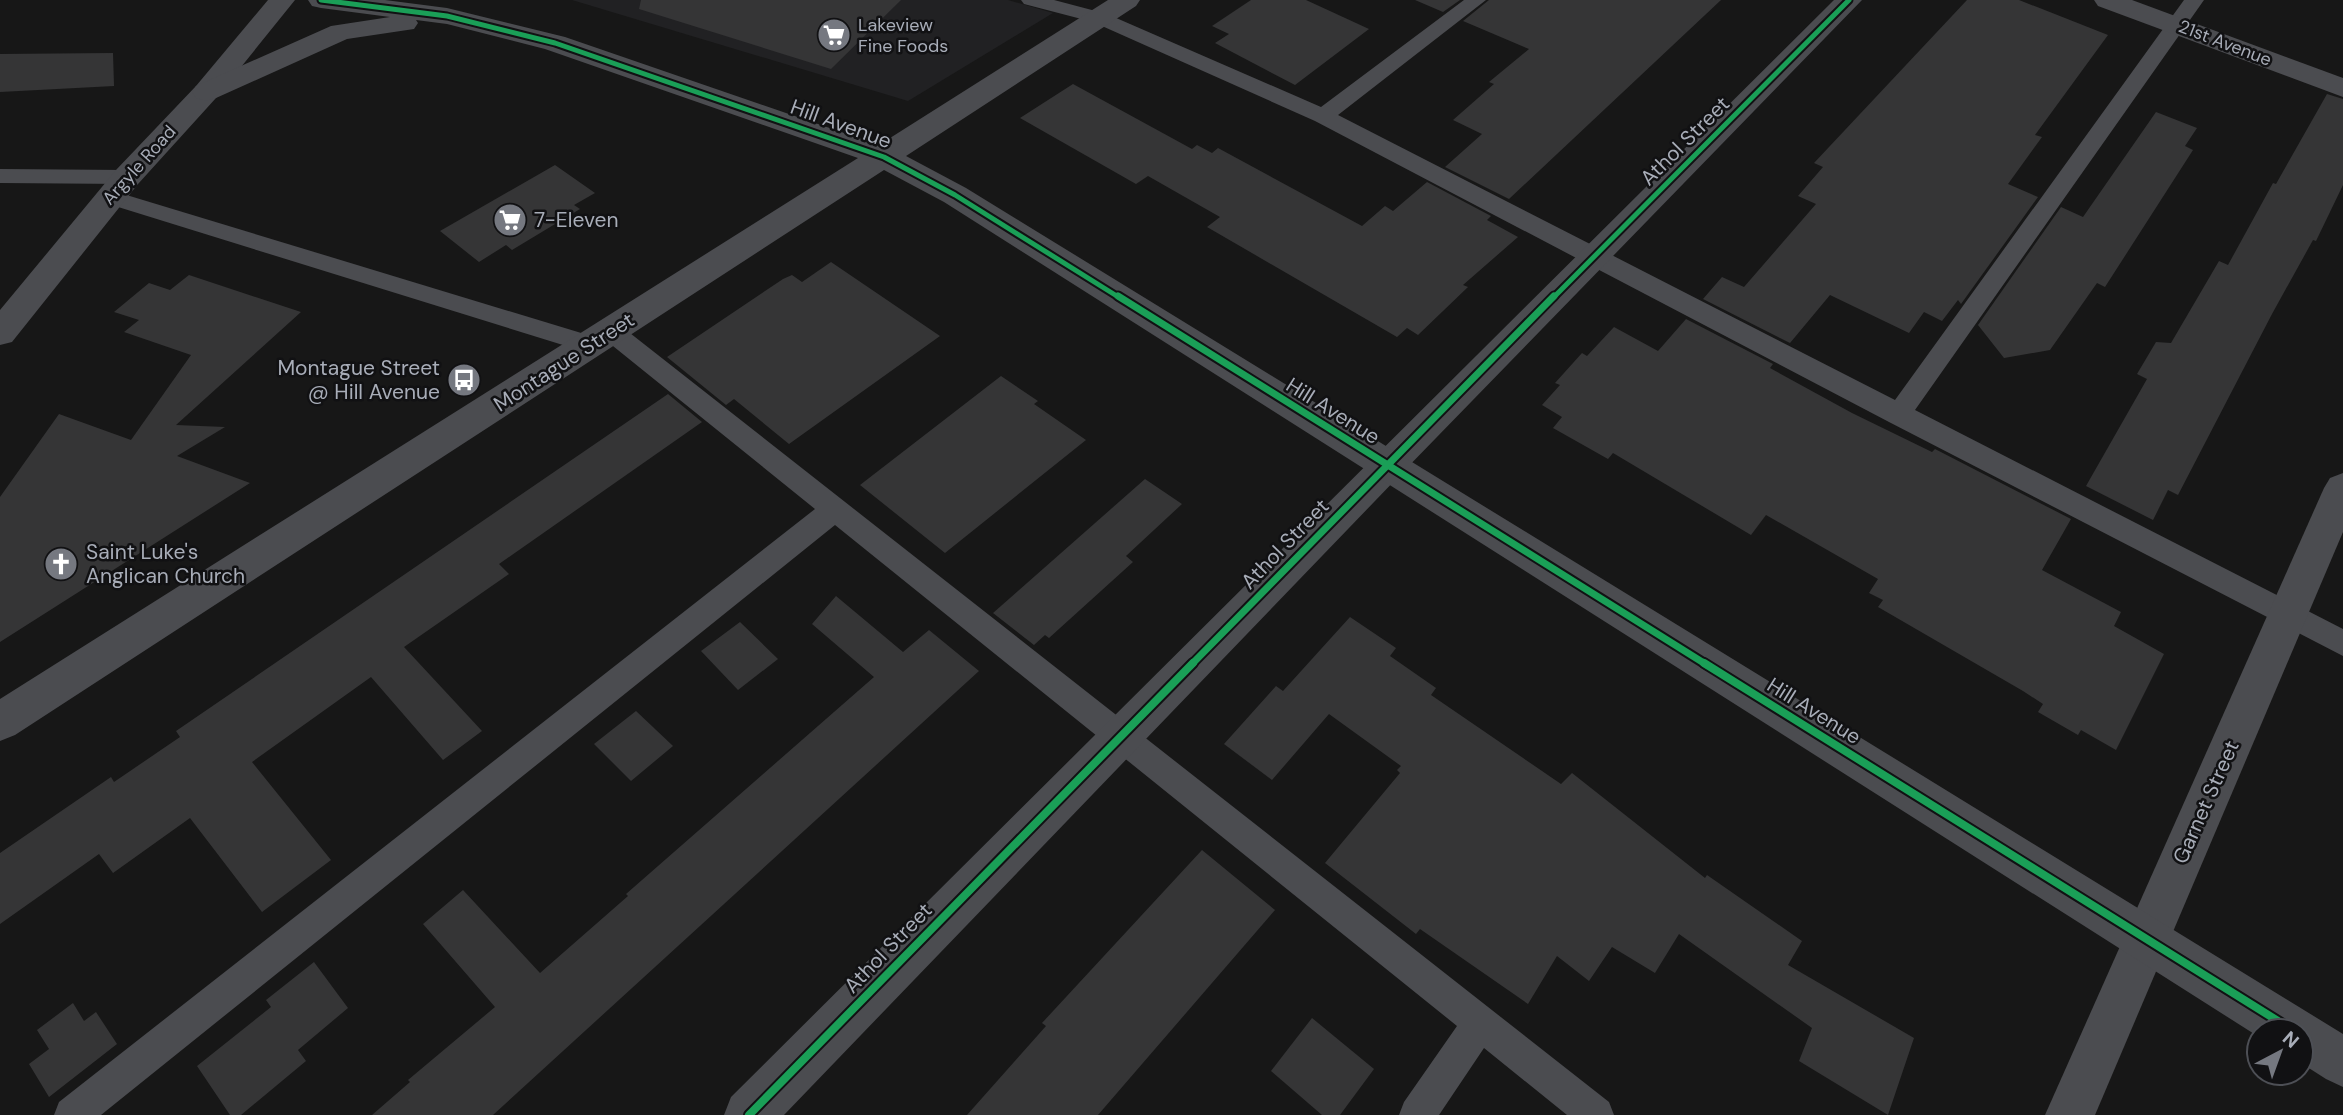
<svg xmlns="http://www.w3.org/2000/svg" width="2343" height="1115" font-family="'DM Sans',sans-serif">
  <rect width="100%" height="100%" fill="#171717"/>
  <path fill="#212123" d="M572 0H1008L1053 13 908 101Z"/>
  <g fill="#353536">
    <path d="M641 0H901L831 69 639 9Z"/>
    <path d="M1251 0H1306L1369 29 1295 85 1215 43 1229 34 1212 26Z"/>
    <path d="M1415 0H1460L1443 12Z"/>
    <path d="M1489 0H1721L1509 199 1445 167 1482 134 1453 120 1494 84 1489 82 1529 49 1463 21Z"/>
    <path d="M1967 0H2019L2108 35 2035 135 2042 137 2008 184 2038 197 1961 304 1958 300 1942 321 1924 312 1909 333 1830 295 1790 343 1703 299 1722 277 1744 287 1816 204 1798 196 1823 167 1814 163Z"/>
    <path d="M113 53 114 86 0 92V54Z"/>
    <path d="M1073 84 1192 149 1197 145 1212 153 1218 148 1362 226 1385 206 1393 211 1427 182 1491 216 1487 220 1518 237 1463 285 1468 287 1418 335 1407 328 1397 337 1207 227 1220 217 1148 176 1136 184 1020 118Z"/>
    <path d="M2327 94 2343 99V185L2316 241 2313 240 2272 314 2178 495 2168 490 2153 520 2086 486 2147 379 2137 374 2156 342 2171 343 2219 261 2228 265 2273 183 2276 184Z"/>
    <path d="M2156 112 2197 128 2185 146 2193 150 2105 287 2097 283 2050 350 2004 358 1978 325 2061 207 2083 217Z"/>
    <path d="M555 165 595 193 574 205 580 209 512 250 506 245 479 262 440 231Z"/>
    <path d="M831 262 940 336 789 444 734 399 726 405 667 357 783 279 792 275 802 282Z"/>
    <path d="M189 275 301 312 176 425 225 427 177 456 250 483 0 642V497L59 414 131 440 191 355 124 332 139 320 114 312 149 283 170 290Z"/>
    <path d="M1686 319 1773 364 1770 368 1852 413 1932 452 1935 449 2071 519 2042 570 2121 612 2114 626 2164 654 2116 750 2081 730 2078 735 2038 712 2043 704 2023 691 1878 607 1883 600 1869 593 1878 579 1766 515 1751 535 1613 453 1608 459 1553 428 1562 417 1542 405 1560 385 1555 383 1582 353 1587 356 1614 327 1658 351Z"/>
    <path d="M1001 376 1038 401 1034 404 1086 440 945 553 860 485Z"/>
    <path d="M668 394 702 422 499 564 509 574 404 647 482 731 443 760 371 677 252 762 331 860 262 912 190 818 113 873 99 854 0 924V853L111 777 114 782 180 737 176 731Z"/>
    <path d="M1145 479 1182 504 1126 556 1133 562 1049 638 1045 635 1034 645 993 613Z"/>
    <path d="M836 596 903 652 929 630 979 671 493 1115H372L410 1082 408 1080 495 1007 423 924 463 890 540 973 628 896 626 894 874 677 812 624Z"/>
    <path d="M1350 617 1396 648 1390 656 1436 688 1431 695 1561 784 1572 773 1705 878 1707 875 1802 941 1788 965 1914 1038 1888 1115 1799 1061 1812 1028 1679 934 1655 973 1612 947 1589 981 1557 956 1528 1004 1420 929 1416 934 1325 863 1400 773 1397 770 1401 766 1329 714 1272 780 1224 744 1276 686 1283 691Z"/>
    <path d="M740 622 778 659 738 690 701 651Z"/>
    <path d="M636 711 673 746 631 781 594 744Z"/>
    <path d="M1202 850 1275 910 1098 1115H967L1046 1026 1042 1023Z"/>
    <path d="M314 962 348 1008 298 1050 306 1061 241 1115H230L197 1066 271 1007 266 1000Z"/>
    <path d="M73 1003 84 1021 96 1012 117 1044 49 1097 29 1064 49 1049 37 1030Z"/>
    <path d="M1312 1018 1374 1069 1340 1115H1322L1271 1071Z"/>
  </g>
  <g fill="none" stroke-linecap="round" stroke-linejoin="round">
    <g fill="#4b4c50" fill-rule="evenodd">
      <path d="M1021 0H1054L1107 14 1321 107 1464 0H1486L1338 115 1895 400 2184 0H2204L1915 410 2343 629V656L1889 422 1315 121 1093 22 1024 4Z"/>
      <path d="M0 169 127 170 135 172 138 177 135 182 127 184 0 183Z"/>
      <path d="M110 190 601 339 604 345 601 351 592 354 102 202 99 197 102 192Z"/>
      <path d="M612 323 621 326 1609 1102 1614 1115H1567L1484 1048 1439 1115H1399L1404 1102 1457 1026 835 525 101 1115H54L59 1102 815 509 603 338 600 332 603 326Z"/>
    </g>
    <g fill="#4b4c50" fill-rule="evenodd">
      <path d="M268 0H295L216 98 138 184 12 342 0 345V310L116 170 196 86Z"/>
      <path d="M1834 0H1862L1400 475 784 1115H724L731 1097Z"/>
      <path d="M2094 0H2132L2343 78V97L2098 6Z"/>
      <path d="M2343 473V532L2095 1115H2045L2324 488 2330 478Z"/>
    </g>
    <path fill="#4b4c50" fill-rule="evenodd" d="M308 0H385L447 8 565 37 879 145 1108 0H1140L1136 6 906 156 966 188 2343 1034V1087L2326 1079 2301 1063V1031H2259V1037L944 202 884 170 15 735 0 741V699L858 158 545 49 447 24 416 20 418 23 414 29 347 39 216 98 206 101 196 98 192 92 196 86 331 26 390 17 321 8 312 6Z"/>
    <defs>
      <g id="cycleway-far2">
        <path d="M321 0 447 16 555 43 884 157 955 195 1120 298"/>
        <path d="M1553 298 1849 0"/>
      </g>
      <g id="cycleway-far1">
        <path d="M1118 296 1707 665"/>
        <path d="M1191 665 1554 296"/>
      </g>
      <g id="cycleway">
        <path d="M1704 663 2294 1031"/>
        <path d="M749 1115 1193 663"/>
      </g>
    </defs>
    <use href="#cycleway-far2" stroke="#111113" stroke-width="9"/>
    <use href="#cycleway-far1" stroke="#111113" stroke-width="11"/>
    <use href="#cycleway" stroke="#111113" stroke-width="12"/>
    <use href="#cycleway-far2" stroke="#1a9f57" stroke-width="5"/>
    <use href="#cycleway-far1" stroke="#1a9f57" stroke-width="7"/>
    <use href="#cycleway" stroke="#1a9f57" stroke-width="8"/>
  </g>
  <defs>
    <symbol id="supermarket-disc" viewBox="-11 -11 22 22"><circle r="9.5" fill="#757880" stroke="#111113"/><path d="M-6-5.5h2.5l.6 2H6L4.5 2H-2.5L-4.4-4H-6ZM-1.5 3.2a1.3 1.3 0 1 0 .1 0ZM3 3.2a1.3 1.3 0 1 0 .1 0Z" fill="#fff"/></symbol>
    <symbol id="bus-disc" viewBox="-11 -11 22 22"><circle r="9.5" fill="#757880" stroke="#111113"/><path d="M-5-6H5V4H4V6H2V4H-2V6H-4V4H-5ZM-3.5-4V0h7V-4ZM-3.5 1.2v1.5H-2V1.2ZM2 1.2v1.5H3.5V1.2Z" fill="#fff"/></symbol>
    <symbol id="church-disc" viewBox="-11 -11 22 22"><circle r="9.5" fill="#757880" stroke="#111113"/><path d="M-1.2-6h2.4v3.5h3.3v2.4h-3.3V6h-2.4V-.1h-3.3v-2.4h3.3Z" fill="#fff"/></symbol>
  </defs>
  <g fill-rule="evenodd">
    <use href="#supermarket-disc" x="815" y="16" width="38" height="38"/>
    <use href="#supermarket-disc" x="491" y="201" width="38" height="38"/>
    <use href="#bus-disc" x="445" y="361" width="38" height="38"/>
    <use href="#church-disc" x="42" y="545" width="38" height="38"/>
  </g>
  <g text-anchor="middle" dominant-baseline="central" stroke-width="5" stroke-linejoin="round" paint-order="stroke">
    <g font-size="18" fill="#a8adb8" stroke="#111113" text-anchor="start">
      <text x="858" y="25">Lakeview<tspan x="858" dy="21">Fine Foods</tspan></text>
    </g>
    <g font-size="18" fill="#a8adb8" stroke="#111113">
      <text transform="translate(2225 43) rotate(21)">21st Avenue</text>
      <text transform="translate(139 165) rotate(-48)">Argyle Road</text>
    </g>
    <g font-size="21" fill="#a8adb8" stroke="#111113">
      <text transform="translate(841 124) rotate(20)">Hill Avenue</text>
      <text transform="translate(1685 141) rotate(-45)">Athol Street</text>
      <text transform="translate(564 362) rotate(-33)">Montague Street</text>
      <text transform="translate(1333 411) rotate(32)">Hill Avenue</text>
      <text transform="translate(1285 544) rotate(-46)">Athol Street</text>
      <text transform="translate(1814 711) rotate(32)">Hill Avenue</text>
      <text transform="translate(2206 802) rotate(-66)">Garnet Street</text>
      <text transform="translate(888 948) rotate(-46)">Athol Street</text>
    </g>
    <g font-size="21" fill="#a8adb8" stroke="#111113" text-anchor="start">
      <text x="534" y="220">7-Eleven</text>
      <text x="440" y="368" text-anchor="end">Montague Street<tspan x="440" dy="24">@ Hill Avenue</tspan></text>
      <text x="86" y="552">Saint Luke's<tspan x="86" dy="24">Anglican Church</tspan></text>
    </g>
  </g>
  <g transform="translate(2280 1052) rotate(41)"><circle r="33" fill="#111113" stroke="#4d4f55" stroke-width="2"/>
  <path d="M0-5L12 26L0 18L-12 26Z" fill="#757880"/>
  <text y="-10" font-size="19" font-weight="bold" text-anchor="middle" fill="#a8adb8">N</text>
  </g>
</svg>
